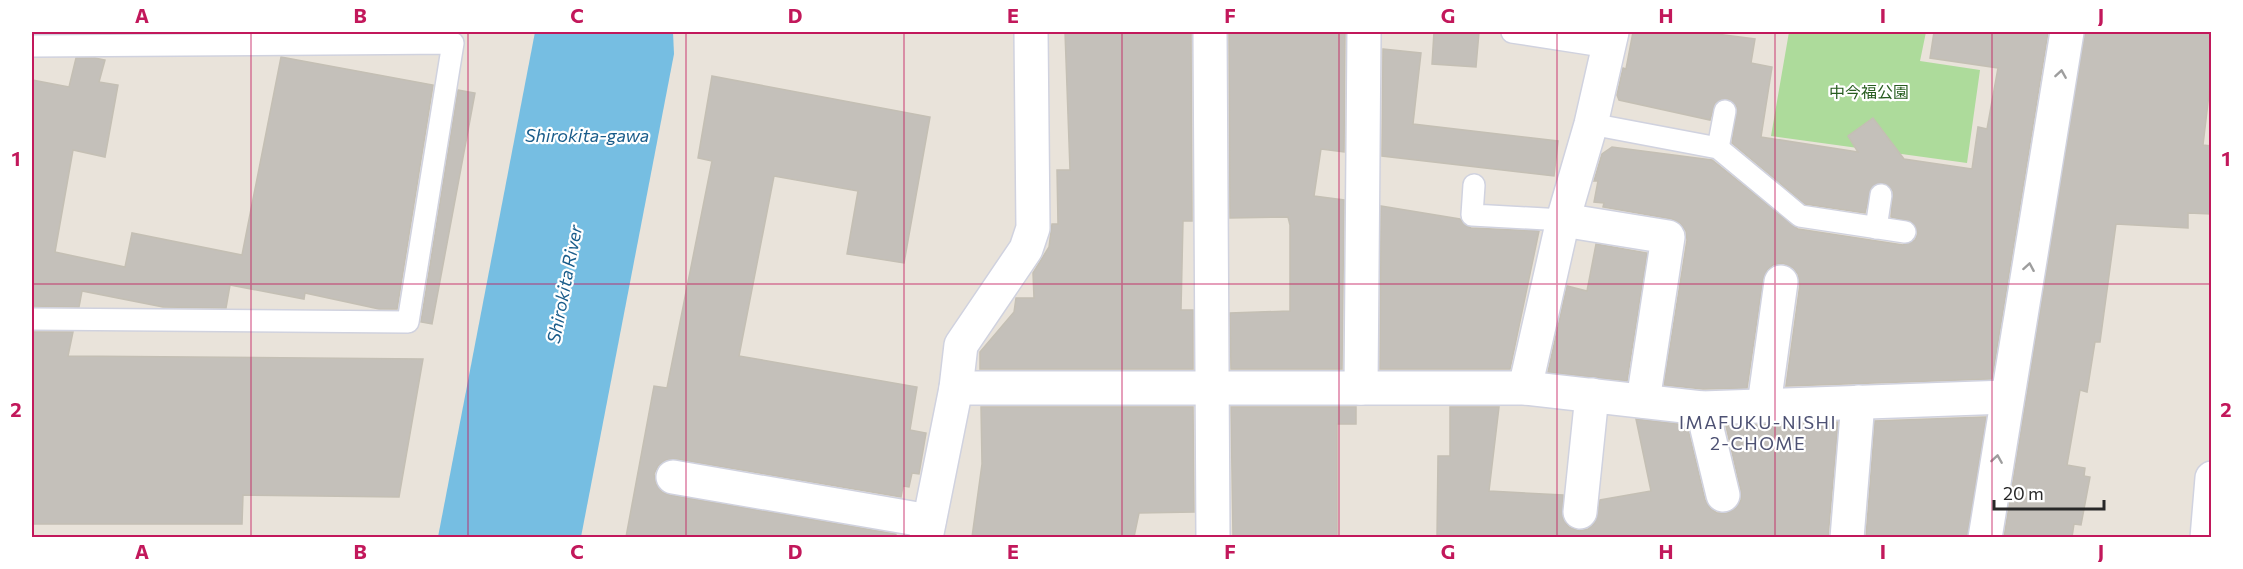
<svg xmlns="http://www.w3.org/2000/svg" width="2243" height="569" font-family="Commissioner,'Noto Sans JP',sans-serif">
  <rect width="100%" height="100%" fill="#e9e3da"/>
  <path fill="#addb9b" d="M1789 32H1926L1920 61 1980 70 1967 163 1771 136Z"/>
  <path fill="#76bee2" d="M535 32H673L674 54 581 537H438Z"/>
  <g fill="#c4c0ba" stroke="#c4bfb4" stroke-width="1.5">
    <path d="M1065 32H1191L1192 221H1183L1181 310H1193V369H980V352L1014 312 1016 298H1034L1033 273 1049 247 1052 224H1058L1057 170H1070Z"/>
    <path d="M1229 32H1345L1344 152 1321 149 1314 196 1344 200 1342 369H1231L1230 313 1290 311V225L1288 217 1230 218Z"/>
    <path d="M1434 32H1479L1476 67 1432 64Z"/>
    <path d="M1633 32H1701L1755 39 1751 63 1772 67 1761 137 1858 152 1848 136 1873 118 1904 159 1972 169 1978 127 1987 129 1998 68 1930 58 1934 32H2048L1992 379 1786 386 1800 284 1798 274 1793 268 1783 263 1773 265 1767 270 1763 279 1747 388 1703 389 1664 385 1687 240 1686 231 1680 223 1672 219 1603 207 1604 203 1594 202 1598 181H1594L1602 154 1612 147 1712 160 1798 229 1903 245 1915 240 1918 233 1912 222 1891 217 1893 191 1883 183 1871 188 1865 213 1805 204 1732 143 1737 107 1728 99 1715 103 1710 120 1619 100 1617 95 1623 68 1626 69Z"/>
    <path d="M2085 32H2211V77L2203 145 2211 146V214L2188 213V228L2116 224 2100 342H2095L2087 392 2080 390 2067 465 2085 468 2084 476 2090 477 2081 525 2074 524 2072 537H2004Z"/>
    <path d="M1383 49 1421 53 1413 124 1558 141 1554 176 1382 156Z"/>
    <path d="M281 57 433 85 397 309H379L305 293 304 299 230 285 226 308 163 307 82 291 79 307 32 306V80L69 87 76 58H95L105 60 99 82 118 85 105 157 73 150 55 252 125 267 132 233 242 255Z"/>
    <path d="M712 76 930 117 904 263 847 254 858 191 774 176 739 356 917 387 910 430 926 433 919 474 912 473 909 487 903 486 901 497 676 459 666 460 658 466 654 474 656 484 662 492 670 495 896 534 895 537H626L654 386 667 388 712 161 698 158Z"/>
    <path d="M458 90 475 93 432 324 421 322Z"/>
    <path d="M1381 206 1460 219 1465 225 1471 228 1539 231 1510 369H1380Z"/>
    <path d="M1596 244 1647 253 1627 381 1548 372 1567 286 1587 291Z"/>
    <path d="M32 332H73L68 356 423 359 399 497 243 495 242 524H32Z"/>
    <path d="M981 407H1193L1194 512 1139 513 1134 537H972L982 464Z"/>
    <path d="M1231 407H1356V424H1337V537H1233Z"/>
    <path d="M1450 407H1499L1489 491 1563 495V519L1569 527 1579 531 1588 529 1595 522 1600 500 1651 491 1636 419 1687 425 1705 500 1710 508 1717 513H1727L1736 508 1741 500V491L1726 426 1838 422 1828 537H1437L1438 456H1450Z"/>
    <path d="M1986 417 1967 537H1866L1875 421Z"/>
  </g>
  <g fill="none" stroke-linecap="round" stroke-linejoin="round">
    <defs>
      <g id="lane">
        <path d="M1512 32 1609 47"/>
        <path d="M32 46 453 43 408 322 32 319"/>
        <path d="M1591 124 1718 148 1800 216 1905 232"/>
        <path d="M1718 148 1725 111"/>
        <path d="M1474 185 1472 215 1563 220"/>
        <path d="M1876 228 1881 195"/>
      </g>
      <g id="street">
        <path d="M1210 32 1213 538"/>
        <path d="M1563 220 1668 237 1643 401"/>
        <path d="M956 388H1525L1702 408 2007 397"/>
        <path d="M1361 388 1364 32"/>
        <path d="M1525 388 1563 220 1591 124 1612 32"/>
        <path d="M1764 405 1781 282"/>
        <path d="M1702 408 1723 495"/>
        <path d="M673 477 929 521"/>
        <path d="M1580 512 1592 395"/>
        <path d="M926 538 956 388 961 345 1026 249 1033 228 1031 32"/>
        <path d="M1847 538 1858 402"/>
        <path d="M1985 538 2067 32"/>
        <path d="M2207 538 2212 478"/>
      </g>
    </defs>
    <use href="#lane" stroke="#d0d2df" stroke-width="24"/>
    <use href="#street" stroke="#d0d2df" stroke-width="36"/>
    <use href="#lane" stroke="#fff" stroke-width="21"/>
    <use href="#street" stroke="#fff" stroke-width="33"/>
  </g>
  <defs><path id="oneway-chevron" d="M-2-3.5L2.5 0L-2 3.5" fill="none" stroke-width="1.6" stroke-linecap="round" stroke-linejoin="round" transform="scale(1.5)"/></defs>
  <g stroke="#9e9e9e">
    <use href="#oneway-chevron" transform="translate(2061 74) rotate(-81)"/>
    <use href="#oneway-chevron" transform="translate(2029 267) rotate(-80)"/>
    <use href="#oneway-chevron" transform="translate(1997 459) rotate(-81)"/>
  </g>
  <path fill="none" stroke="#c2185b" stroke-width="1.5" stroke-opacity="0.55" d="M251 32V538M468 32V538M686 32V538M904 32V538M1122 32V538M1339 32V538M1557 32V538M1775 32V538M1992 32V538M32 284H2212"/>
  <g text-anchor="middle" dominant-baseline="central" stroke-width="4.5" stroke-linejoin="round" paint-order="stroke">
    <g font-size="16" fill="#285d20" stroke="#fff">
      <text x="1869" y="91">中今福公園</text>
    </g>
    <g font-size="18" font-style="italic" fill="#195c8a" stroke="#fff">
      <text x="587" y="135">Shirokita-gawa</text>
      <text transform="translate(564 284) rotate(-79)">Shirokita River</text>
    </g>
    <g font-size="18" letter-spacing="1.5" fill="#4d5173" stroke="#fff">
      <text x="1758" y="422">IMAFUKU-NISHI<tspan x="1758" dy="21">2-CHOME</tspan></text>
    </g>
  </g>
  <rect width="2243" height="569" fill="none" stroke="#ffffff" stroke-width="66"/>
  <path d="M1994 500v9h110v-9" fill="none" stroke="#282828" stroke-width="3"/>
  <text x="2003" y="500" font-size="18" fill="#282828" stroke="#ffffff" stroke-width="4.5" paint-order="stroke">20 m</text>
  <rect x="33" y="33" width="2177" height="503" fill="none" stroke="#c2185b" stroke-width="2"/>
  <g font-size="20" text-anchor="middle" font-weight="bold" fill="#c2185b">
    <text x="142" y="23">A</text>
    <text x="360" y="23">B</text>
    <text x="577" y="23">C</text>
    <text x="795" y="23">D</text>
    <text x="1013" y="23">E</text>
    <text x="1230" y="23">F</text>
    <text x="1448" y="23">G</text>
    <text x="1666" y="23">H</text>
    <text x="1883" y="23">I</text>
    <text x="2101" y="23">J</text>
    <text x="16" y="166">1</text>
    <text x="2226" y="166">1</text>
    <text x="16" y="417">2</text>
    <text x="2226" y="417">2</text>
    <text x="142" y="559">A</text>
    <text x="360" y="559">B</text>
    <text x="577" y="559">C</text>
    <text x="795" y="559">D</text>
    <text x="1013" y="559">E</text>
    <text x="1230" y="559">F</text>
    <text x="1448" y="559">G</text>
    <text x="1666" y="559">H</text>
    <text x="1883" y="559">I</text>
    <text x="2101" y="559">J</text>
  </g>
</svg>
